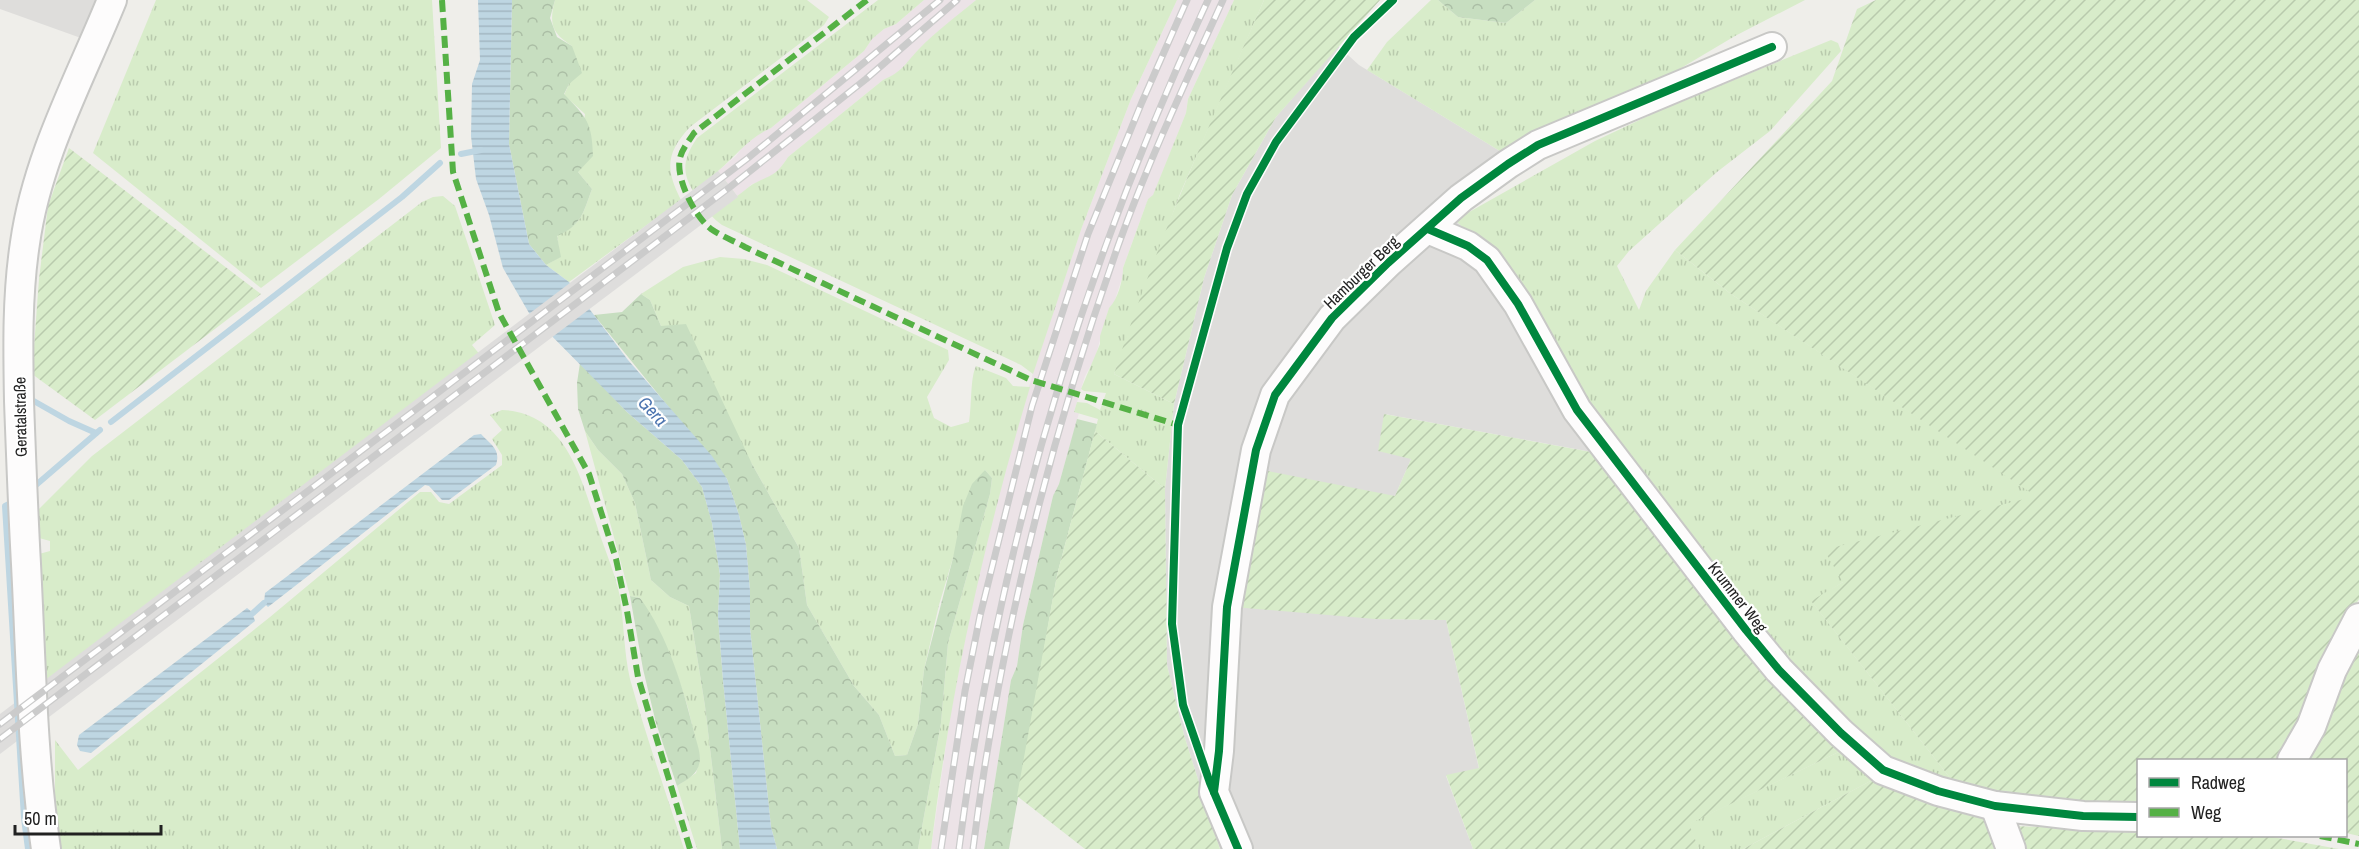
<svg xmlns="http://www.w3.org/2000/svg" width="2359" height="849" font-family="'Archivo Narrow',sans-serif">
  <defs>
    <pattern id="grass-tufts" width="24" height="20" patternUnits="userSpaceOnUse" patternTransform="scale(1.5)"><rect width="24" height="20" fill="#d8ecca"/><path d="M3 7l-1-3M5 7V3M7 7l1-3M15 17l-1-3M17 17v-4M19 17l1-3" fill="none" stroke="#b9caad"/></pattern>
    <pattern id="forest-crowns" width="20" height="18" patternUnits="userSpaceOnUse" patternTransform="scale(1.5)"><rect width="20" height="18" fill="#c7dec0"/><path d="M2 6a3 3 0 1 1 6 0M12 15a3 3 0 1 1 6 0" fill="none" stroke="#abbea5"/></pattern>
    <pattern id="garden-furrows" width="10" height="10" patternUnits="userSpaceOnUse" patternTransform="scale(1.5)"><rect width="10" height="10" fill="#d8ecca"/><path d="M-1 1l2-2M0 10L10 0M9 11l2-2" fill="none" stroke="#b9caad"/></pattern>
    <pattern id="water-rules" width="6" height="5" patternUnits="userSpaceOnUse" patternTransform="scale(1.5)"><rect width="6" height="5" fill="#bed6e2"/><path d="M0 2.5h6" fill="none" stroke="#a3b7c2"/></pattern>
  </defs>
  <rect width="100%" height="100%" fill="#efeeea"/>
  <g fill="#dedddb">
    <path d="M0 0H126L106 47 0 9Z"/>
    <path d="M1338 46 1359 65 1508 156 1455 220 1499 262 1619 457 1385 414 1411 459 1395 496 1375 619 1446 620 1479 769 1446 776 1473 849H1220L1184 735 1167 665 1165 489 1174 404 1204 278 1232 195 1276 117Z"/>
  </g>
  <g fill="#ece3e7">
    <path d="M924 0H976L918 50 909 63 896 74 883 80 788 157 780 169 768 179 752 184 738 197 718 171 736 156 744 145 756 135 771 128 864 51 872 39 884 29 896 24Z"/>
    <path d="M1177 0H1234L1188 99 1186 113 1153 196 1148 199 1123 268V275L1114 303 1109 308 1095 358 1085 376 1077 402 1074 412 1079 413 1059 484 1053 496 1023 625 1017 666 1011 680 984 849H931L950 716 973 598 999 488 1036 363 1082 227 1131 99Z"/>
  </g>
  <g fill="url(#grass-tufts)">
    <path d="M156 0H432L441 148 379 199 261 288 93 153Z"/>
    <path d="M555 0H807L829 17 824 25 690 127C666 153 665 169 681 200L569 282 546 265 560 257 557 235C582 225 583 213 592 189L578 172 585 114 564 95 569 84 572 46C551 33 549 23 555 0Z"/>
    <path d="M878 0H924L896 24 884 29 872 39 864 51 771 128C748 138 737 155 718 171L737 196C742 193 748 187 753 184 772 174 775 177 788 157L883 80C903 71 904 65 918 50 935 32 957 16 976 0H1177L1131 99 1082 227 1033 374 1021 365 722 225C713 219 707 210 700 201 682 177 680 163 697 138Z"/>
    <path d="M1234 0H1264L1180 194 1114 374 1174 404 1165 489 1095 431 1098 419 1074 412 1077 402 1087 403 1100 410 1106 393 1084 391 1081 389 1100 344V336L1109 308C1118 299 1123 280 1123 268L1148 199 1153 195 1186 113 1188 99Z"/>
    <path d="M1431 0H1438L1458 17 1506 23 1535 0H1805L1735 36 1666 77 1508 156 1367 70 1387 42Z"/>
    <path d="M1831 40 1838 43 1841 51 1770 131 1717 172 1629 251 1617 266 1639 310 1646 291 1675 250 1731 294 2037 496 1843 582 1812 602 1958 788 1895 768 1743 849H1699L1688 824 1847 748 1781 660 1619 457 1499 262 1455 220 1595 141 1665 108Z"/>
    <path d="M443 196 455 206 495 325 472 345 481 356 46 686 39 554 50 551V541L39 538 37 511 92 456 422 202 433 197Z"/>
    <path d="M720 257 744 259 767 265 948 350 949 360 927 397 934 418 951 427 969 422C972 405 970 378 976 366L1006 378 1013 386 1030 387C984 540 950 691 931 849H918L941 723 948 643 990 494 992 478 985 470 953 558 939 605 924 670 918 724 907 755 895 756 879 715 854 686 807 605 799 548 752 464 661 326 650 300 641 294 683 267Z"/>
    <path d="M502 410C567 412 582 481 599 532 606 553 616 576 620 597 624 624 624 653 630 679 646 736 666 793 684 849H58L55 831V740L78 770 270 617 420 492H431L439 502 449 504 502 465V455L492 439 502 430 490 415Z"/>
    <path d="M585 431 598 450 622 474 635 503 651 580 670 597 689 606 705 706 722 849H697L677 786 696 773 700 759 688 708 675 668 640 598 630 596Z"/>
  </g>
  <g fill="url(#forest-crowns)">
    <path d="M512 0H555L550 18 557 37 572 46 582 73 569 84 564 94C587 118 592 122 593 156L578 172 592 189C583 213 582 225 557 236L561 257 546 265 529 244 509 144Z"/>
    <path d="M1438 0H1535L1506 23 1458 17Z"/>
    <path d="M641 294 650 300 661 326 686 324 752 464 799 548 807 605 854 686 879 715 895 756 907 755 918 724 924 670 953 558 963 506 972 484 985 470 992 478 990 494 948 643 941 723 918 849H777L771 827 750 628V591L746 545 739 515 727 479 594 315 622 312Z"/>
    <path d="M580 363 627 412 682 460 702 487 712 523 720 575 718 616 723 680 740 849H722L705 706 689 606 670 597 651 580 635 503 622 474 598 450 585 431 578 409 577 383Z"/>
    <path d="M1077 419 1097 424 1057 575 1009 849H984L1011 680 1017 666 1023 625 1053 496 1059 484Z"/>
    <path d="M630 596 640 598C668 636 683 687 694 732 696 740 700 751 700 759 699 774 688 779 677 786L656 723 643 669Z"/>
  </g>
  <g fill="url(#garden-furrows)">
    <path d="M1264 0H1380L1276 117 1232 195 1204 278 1174 404 1114 374C1155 246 1210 123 1264 0Z"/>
    <path d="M1876 0H2359V599L2329 647 2291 751 2278 760H2138V808L1958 788 1811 601 1843 582 1824 550 2036 496 1731 294 1675 250 1832 81 1857 9Z"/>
    <path d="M69 148 261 294 95 420 32 374 39 279 48 206Z"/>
    <path d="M1384 414 1602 454 1847 748 1689 824 1699 849H1473L1446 775 1479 768 1446 620 1375 619 1234 607 1263 470 1395 496 1411 459 1378 451Z"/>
    <path d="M1095 431 1165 489 1167 665 1184 735 1220 849H1085L1017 796 1057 575Z"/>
    <path d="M2359 631V836L2346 833V760H2301Z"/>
    <path d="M1876 778 1978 812 1988 827 1997 849H1743Z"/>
    <path d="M2013 826 2138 830V836H2267L2339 849H2021Z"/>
  </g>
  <g fill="url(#water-rules)">
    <path d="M478 0H512L509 144 529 244 546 265 569 282 628 360 712 456 727 479 739 515 746 545 750 591V628L771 827 777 849H740L723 680 718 616 720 575 712 523 702 487 682 460 627 412 529 313 503 268 489 215 476 179 471 136 472 84 480 60Z"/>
    <path d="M481 434C491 445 501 449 496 465L449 500H442L429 486 425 485 268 607 264 603 265 593 474 435Z"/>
    <path d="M247 608 252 612 255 621 91 753 80 751 77 745 79 735Z"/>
  </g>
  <path fill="#dedddc" d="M718 171 738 197 0 754V714Z"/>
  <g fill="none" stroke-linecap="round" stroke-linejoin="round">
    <g stroke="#bed6e2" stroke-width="6">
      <path d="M461 154 481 150"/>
      <path d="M32 400 69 421 96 433"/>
      <path d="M111 422 402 197 440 163"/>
      <path d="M36 485 100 430"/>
      <path d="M9 504 5 506 24 818 28 849"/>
      <path d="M253 613 264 603"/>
    </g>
    <defs>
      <g id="minor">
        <path d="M1428 229 1468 246 1487 260 1518 304 1577 410 1746 630 1779 670 1841 733 1883 770 1938 791 1995 806 2083 816 2138 817"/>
        <path d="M2292 760 2311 727 2332 670 2359 618"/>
        <path d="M1995 806 2011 849"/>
        <path d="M46 849C32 755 31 659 26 564 23 510 21 456 19 401 18 349 17 295 25 243 37 157 80 79 112 0"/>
        <path d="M1238 849 1214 792 1219 751 1227 607 1256 450 1275 395 1332 318 1388 263 1461 198 1508 164 1538 145 1772 47"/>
      </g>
    </defs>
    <use href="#minor" stroke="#c8c8c6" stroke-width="32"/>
    <use href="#minor" stroke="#fdfcfc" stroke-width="28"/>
    <defs>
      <g id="rail">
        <path d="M0 724 748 158 940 0"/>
        <path d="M0 739 730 187 866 79 957 0"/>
        <path d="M941 849 965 691 980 616 1032 406 1088 234 1142 102 1187 0"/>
        <path d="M959 849C997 553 1081 270 1208 0"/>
        <path d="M973 849C999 644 1049 441 1118 246 1148 162 1186 81 1223 0"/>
      </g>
    </defs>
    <use href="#rail" stroke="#cbcbcb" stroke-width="7"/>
    <use href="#rail" stroke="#fff" stroke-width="4.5" stroke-dasharray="14" stroke-linecap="butt"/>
    <g stroke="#55b145" stroke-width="6" stroke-dasharray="12 6" stroke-linecap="butt">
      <path d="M442 0 453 172 499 313 589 474 616 559 627 611 638 677 690 849"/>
      <path d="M867 0 694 133C689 141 682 149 680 158 675 178 695 217 711 229 721 236 734 241 745 247L1031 380 1178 425"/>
      <path d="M2320 836 2359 844"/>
    </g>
    <defs>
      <g id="cycleway">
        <path d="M1428 229 1468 246 1487 260 1518 304 1577 410 1746 630 1779 670 1841 733 1883 770 1938 791 1995 806 2083 816 2138 817"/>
        <path d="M1214 792 1219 751 1227 607 1256 450 1275 395 1332 318 1388 263 1461 198 1508 164 1538 145 1772 47"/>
        <path d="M1238 849 1210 783 1183 705 1172 624 1178 425 1227 248 1247 194 1276 142 1354 37 1393 0"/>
      </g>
    </defs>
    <use href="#cycleway" stroke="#fff" stroke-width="11"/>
    <use href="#cycleway" stroke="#00873e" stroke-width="8"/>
  </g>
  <g text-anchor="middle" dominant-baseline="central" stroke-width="4.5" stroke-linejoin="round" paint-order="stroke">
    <g font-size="16" fill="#212121" stroke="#fff">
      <text transform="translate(1361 272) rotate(-44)">Hamburger Berg</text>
      <text transform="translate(20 417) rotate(-91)">Geratalstraße</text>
      <text transform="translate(1738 597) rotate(52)">Krummer Weg</text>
    </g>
    <g font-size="18" font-style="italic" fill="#4d75b0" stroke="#fff">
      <text transform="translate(653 411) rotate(47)">Gera</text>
    </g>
  </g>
  <rect x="2137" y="759" width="210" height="78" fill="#ffffff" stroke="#a6a6a6" stroke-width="1.5"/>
  <rect x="2149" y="778" width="30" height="9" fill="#00873e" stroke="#a6a6a6" stroke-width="1.5"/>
  <text x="2191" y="789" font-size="18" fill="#212121">Radweg</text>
  <rect x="2149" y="808" width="30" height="9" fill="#55b145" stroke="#a6a6a6" stroke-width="1.5"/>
  <text x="2191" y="819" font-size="18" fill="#212121">Weg</text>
  <path d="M15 825v9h146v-9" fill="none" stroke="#212121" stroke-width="3"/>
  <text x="24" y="825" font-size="18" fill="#212121" stroke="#ffffff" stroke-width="4.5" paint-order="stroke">50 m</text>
</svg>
